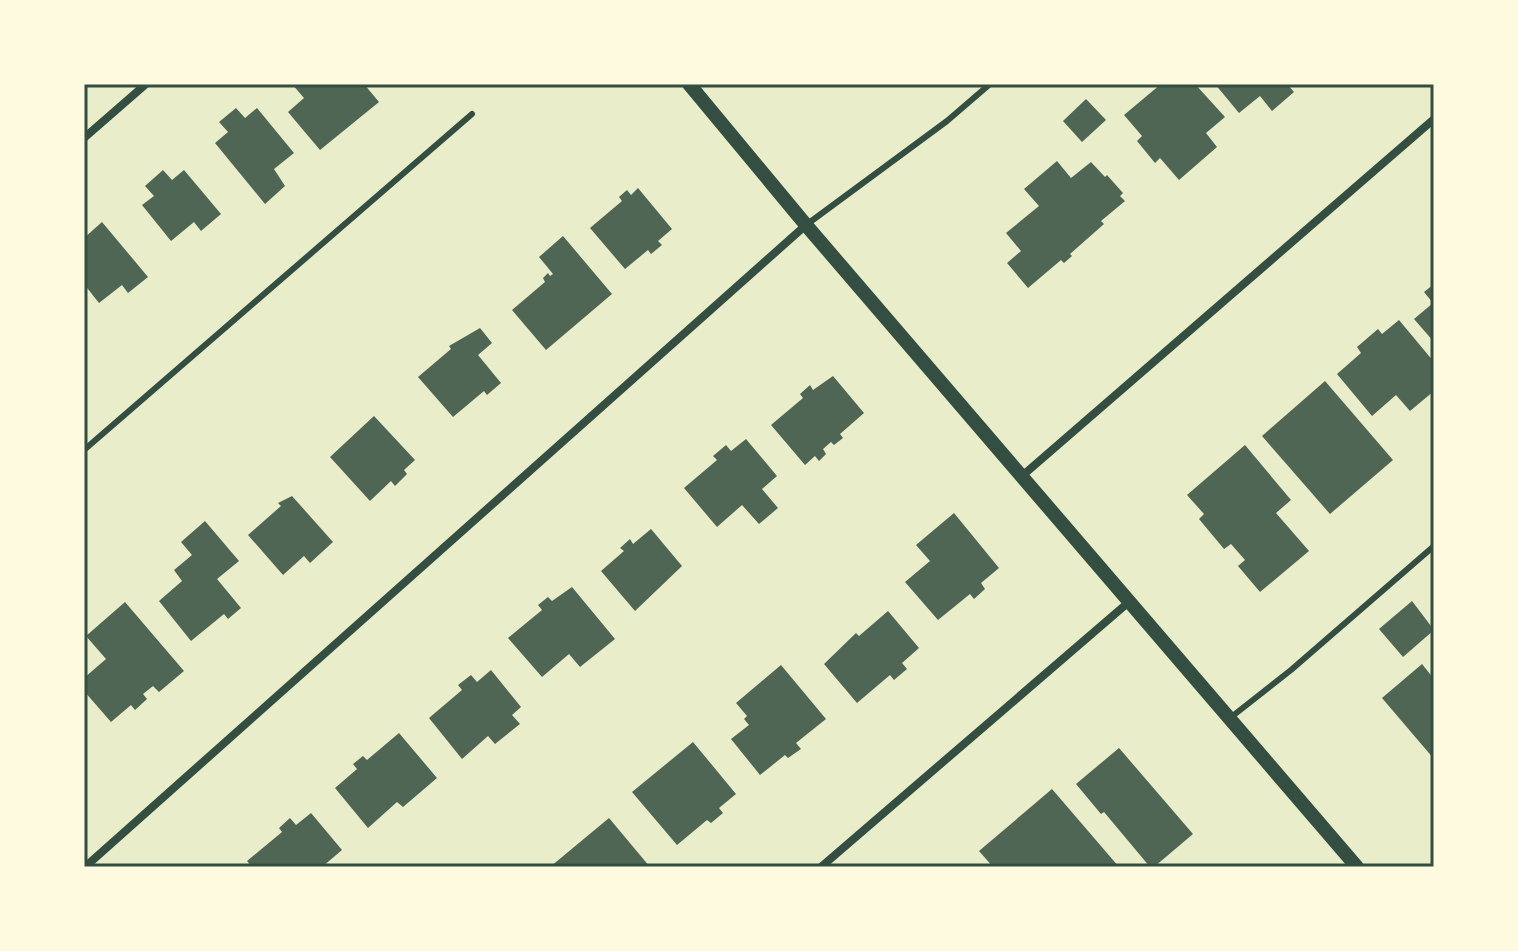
<svg xmlns="http://www.w3.org/2000/svg" width="1518" height="951" font-family="Georgia,serif">
  <rect width="100%" height="100%" fill="#e9edc9"/>
  <g fill="#4f6655">
    <path d="M292 84H364L379 102 320 150 288 112 304 98Z"/>
    <path d="M1161 84H1195L1225 117 1206 133 1217 147 1179 180 1160 158 1155 163 1137 141 1142 136 1124 115Z"/>
    <path d="M1215 84H1287L1294 92 1272 111 1260 96 1239 113Z"/>
    <path d="M1086 99 1106 120 1082 142 1063 121Z"/>
    <path d="M236 108 245 118 257 108 294 153 274 169 285 186 265 204 215 143 228 132 219 122Z"/>
    <path d="M1057 161 1071 178 1091 162 1105 177 1107 175 1123 193 1120 196 1125 201 1101 221 1104 224 1070 254 1072 256 1064 263 1061 260 1028 288 1007 263 1021 251 1006 233 1039 206 1024 189Z"/>
    <path d="M163 170 172 180 184 170 221 214 201 231 194 222 171 241 142 205 154 196 145 186Z"/>
    <path d="M638 188 672 229 658 241 662 245 651 254 648 250 625 269 590 228 622 201 619 197 627 190 631 195Z"/>
    <path d="M102 222 148 277 128 293 122 285 99 303 84 284V238Z"/>
    <path d="M563 236 612 294 546 350 512 310 545 282 543 278 548 273 550 276 553 274 539 257Z"/>
    <path d="M1434 284V342L1414 319 1433 303 1424 292Z"/>
    <path d="M1399 320 1434 362V391L1410 411 1396 395 1372 416 1337 374 1361 353 1357 347 1378 329 1382 334Z"/>
    <path d="M480 328 492 343 478 355 501 383 487 395 484 391 453 417 418 377 451 349 449 346Z"/>
    <path d="M833 376 864 413 840 434 843 438 834 445 831 442 823 449 826 454 819 461 815 456 805 465 771 425 803 398 800 394 810 385 813 390Z"/>
    <path d="M1325 381 1393 460 1330 514 1262 436Z"/>
    <path d="M374 416 415 460 404 470 407 474 395 486 391 481 370 501 330 457Z"/>
    <path d="M746 439 777 476 762 489 778 508 759 524 742 505 717 527 684 488 717 460 713 456 726 445 731 451Z"/>
    <path d="M1245 445 1291 500 1276 513 1309 551 1260 592 1238 566 1245 560 1231 544 1224 549 1199 519 1204 514 1187 495Z"/>
    <path d="M292 496 333 542 310 563 304 556 283 575 248 535 281 506 278 503Z"/>
    <path d="M954 513 999 568 981 583 985 589 974 599 970 594 938 620 905 582 930 561 916 545Z"/>
    <path d="M205 521 239 561 217 579 241 608 228 619 224 614 191 641 159 601 182 581 174 570 192 555 181 542Z"/>
    <path d="M651 529 682 566 635 611 601 571 624 551 620 548 630 539 633 544Z"/>
    <path d="M572 587 615 639 580 667 569 654 542 677 508 638 542 610 538 605 548 597 552 601Z"/>
    <path d="M1412 601 1434 630 1403 657 1379 629Z"/>
    <path d="M125 602 184 671 159 692 153 686 143 694 147 699 135 710 131 705 111 722 84 691V678L106 659 86 636Z"/>
    <path d="M888 611 919 648 902 663 907 669 894 680 890 675 857 703 824 664 856 633 859 636Z"/>
    <path d="M1422 664 1434 679V759L1382 698Z"/>
    <path d="M781 665 826 719 796 743 801 749 788 758 785 755 760 775 731 739 749 725 744 719 747 716 736 703Z"/>
    <path d="M491 670 521 707 512 715 520 724 495 744 488 736 462 759 429 718 462 690 458 685 471 675 477 682Z"/>
    <path d="M399 733 437 778 403 807 397 802 368 828 335 788 357 769 353 764 363 756 367 760Z"/>
    <path d="M693 742 736 794 719 808 723 813 711 823 707 820 677 845 632 792Z"/>
    <path d="M1119 748 1193 834 1154 867H1150L1104 812 1101 814 1076 784Z"/>
    <path d="M1052 789 1119 867H993L979 851Z"/>
    <path d="M311 813 342 850 322 867H252L247 861 282 832 279 828 290 818 296 825Z"/>
    <path d="M609 818 650 867H550Z"/>
  </g>
  <g fill="none" stroke-linecap="round" stroke-linejoin="round">
    <g stroke="#344e41" stroke-width="6">
      <path d="M806 225 947 121 990 84"/>
      <path d="M84 450 472 114"/>
      <path d="M1230 718 1291 670 1434 546"/>
    </g>
    <g stroke="#344e41" stroke-width="8">
      <path d="M84 138 146 84"/>
      <path d="M1022 476 1434 119"/>
      <path d="M85 867 806 225"/>
      <path d="M821 867 1130 601"/>
    </g>
    <path stroke="#344e41" stroke-width="14" d="M689 84 806 225 1357 867"/>
  </g>
  <rect width="1518" height="951" fill="none" stroke="#fefae0" stroke-width="172"/>
  <rect x="86" y="86" width="1346" height="779" fill="none" stroke="#344e41" stroke-width="3"/>
</svg>
